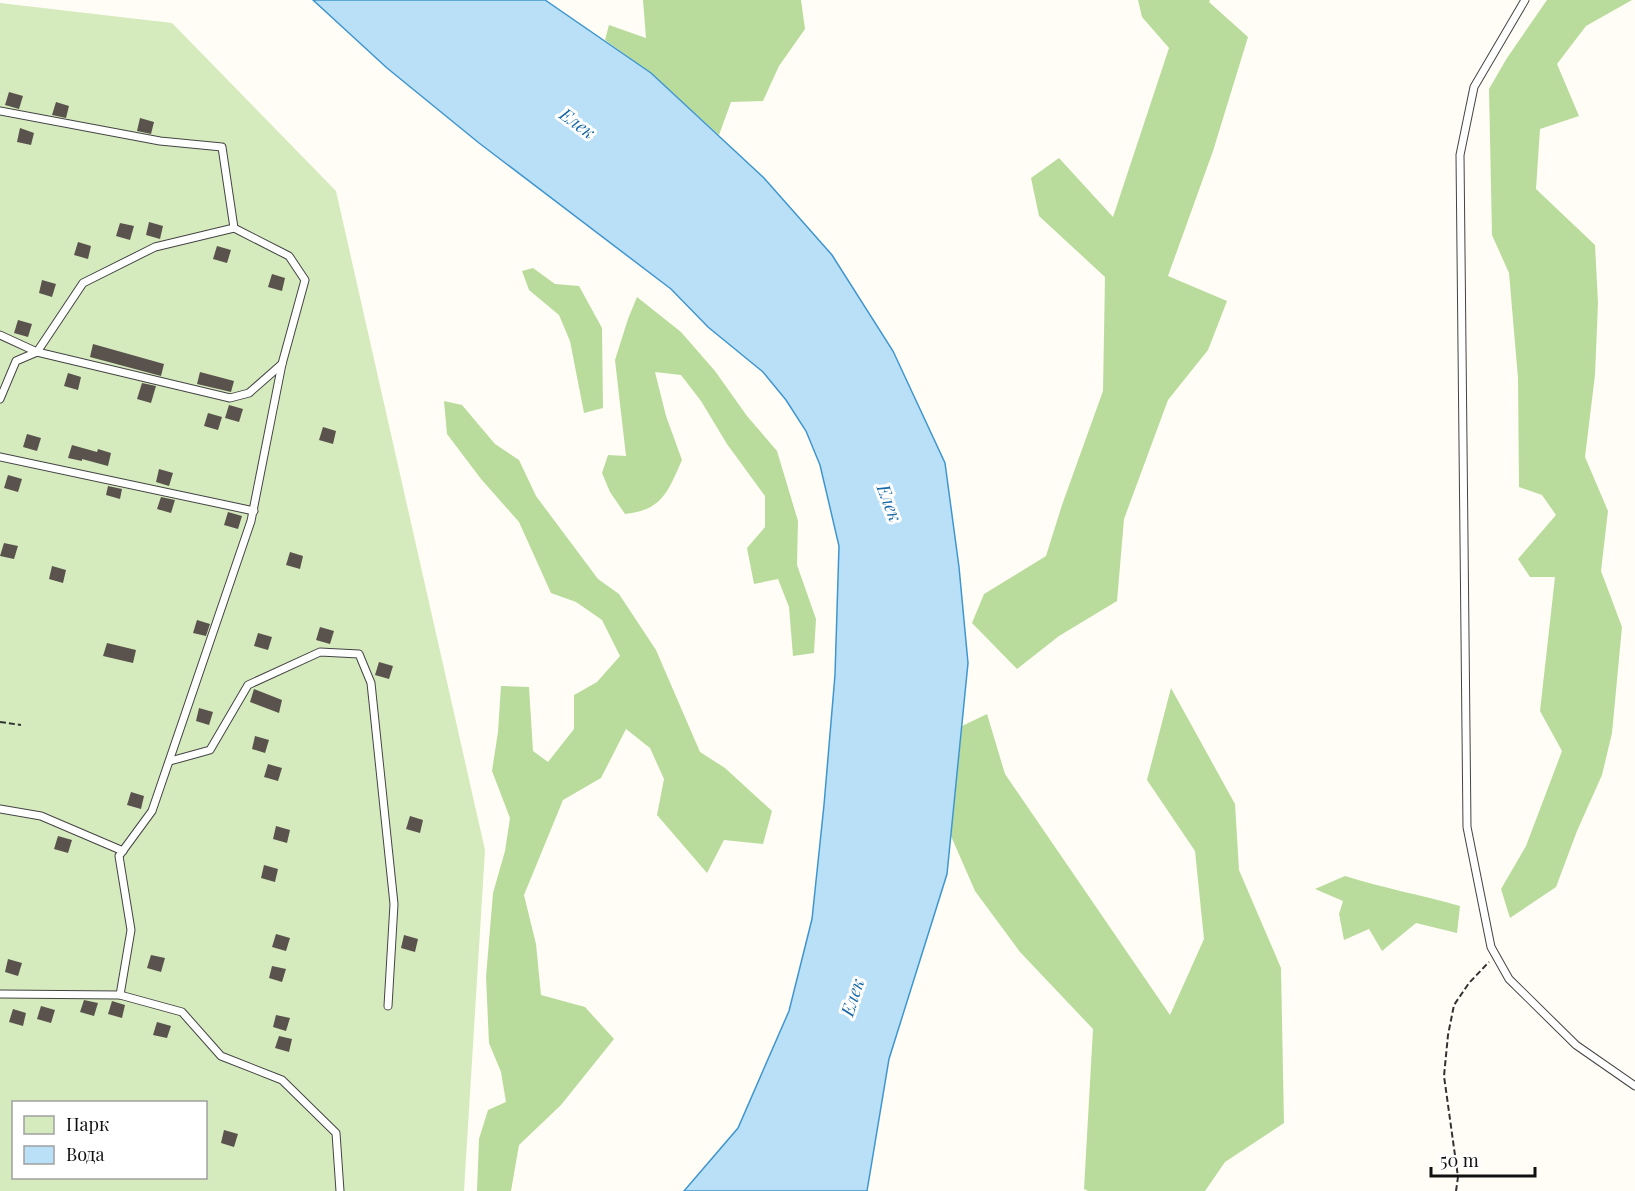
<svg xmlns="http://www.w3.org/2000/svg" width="1635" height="1191" font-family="'Playfair Display',serif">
  <rect width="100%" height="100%" fill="#fffdf5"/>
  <path fill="#d5ebbd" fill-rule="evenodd" d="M0 3 172 23 336 191 485 850 464 1191H0ZM14 1102H206V1178H14Z"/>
  <g fill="#b9dc9c">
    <path d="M643 0H801L805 29 779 66 763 101 731 102 719 135 651 73 605 40 609 25 646 38Z"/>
    <path d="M1138 0H1210L1209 2 1248 37 1213 151 1168 276 1227 301 1208 350 1168 400 1124 519 1117 601 1059 636 1017 669 972 623 984 594 1046 556 1062 505 1103 391 1105 277 1039 216 1031 178 1059 158 1113 217 1169 48 1142 17Z"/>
    <path d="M1547 0H1632L1586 26 1557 64 1579 116 1540 129 1536 189 1595 245 1598 303 1595 375 1585 457 1608 511 1601 571 1622 627 1612 733 1602 775 1577 831 1556 887 1510 918 1501 889 1526 846 1562 751 1540 711 1555 577H1530L1518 559 1556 515 1542 495 1519 487 1518 378 1509 273 1492 235 1489 89 1507 58Z"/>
    <path d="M533 268 555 284 579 286 602 328 603 408 584 413 570 341 559 315 529 290 522 271Z"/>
    <path d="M637 297 681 332 715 371 747 416 777 451 798 521 797 565 816 619 814 653 793 656 789 607 778 579 754 584 747 548 765 527V496L727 444 701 401 681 375 655 372 666 416 682 460C668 491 663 510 625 514L610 492 602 473 608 455 626 456 615 360 628 319Z"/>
    <path d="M444 401 462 405 495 444 519 460 536 496 598 579 619 594 656 650 700 752 725 768 772 811 763 844 724 840 707 873 657 815 664 779 650 748 626 729 601 778 563 800 524 895 536 944 541 995 585 1007 614 1039 561 1105 519 1145 511 1191H477L479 1139 488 1110 506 1102 501 1072 489 1043 486 977 493 893 505 851 510 818 492 771 498 732 501 686 529 687 533 751 548 762 574 729V695L597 682 620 656 602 620 576 602 551 593 519 522 481 479 447 434Z"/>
    <path d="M1171 688 1235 804 1239 870 1281 968 1284 1123 1225 1162 1205 1191H1088L1084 1189 1093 1029 1020 952 975 891 951 836 962 726 987 714 1005 774 1170 1015 1204 939 1195 851 1147 780Z"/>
    <path d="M1345 876C1383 888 1421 895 1460 906L1457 933 1416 923 1382 951 1369 929 1344 940 1339 914 1343 901 1315 889Z"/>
  </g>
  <path fill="#b9e0f7" stroke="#3f96cf" stroke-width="1.5" d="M313 0H545L651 73 764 178 832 255 893 351 945 463 959 567 968 663 947 874 889 1059 867 1191H684L738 1128 789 1011 812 919 824 805 835 675 839 546 820 465 806 431 786 400 763 372 708 327 671 289 479 143 387 68Z"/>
  <g fill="#5a524d">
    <path d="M9 92 23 96 19 109 5 105Z"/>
    <path d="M56 102 69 106 66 118 52 115Z"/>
    <path d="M140 118 154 122 151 134 137 131Z"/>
    <path d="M20 128 34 133 31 145 17 142Z"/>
    <path d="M149 222 163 226 160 239 146 235Z"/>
    <path d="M120 223 134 226 130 240 116 236Z"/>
    <path d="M78 242 91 246 88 259 74 255Z"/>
    <path d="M217 246 231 250 227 263 213 259Z"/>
    <path d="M272 274 285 278 282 291 268 287Z"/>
    <path d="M42 280 56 284 52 297 39 293Z"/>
    <path d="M18 320 32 324 28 337 14 333Z"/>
    <path d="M93 344 164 364 161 376 90 357Z"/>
    <path d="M200 372 234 381 231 392 197 384Z"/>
    <path d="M68 373 81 377 78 390 64 386Z"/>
    <path d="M142 383 156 386 151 403 137 399Z"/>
    <path d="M229 405 243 409 239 422 225 418Z"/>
    <path d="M208 413 222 417 218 430 204 426Z"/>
    <path d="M323 427 336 431 333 444 319 440Z"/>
    <path d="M27 434 41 438 37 451 23 447Z"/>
    <path d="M72 445 97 452 98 449 111 453 108 466 82 459V461L68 458Z"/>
    <path d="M159 469 173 473 169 486 156 482Z"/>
    <path d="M8 475 22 479 18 492 4 488Z"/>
    <path d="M108 486 122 489 120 499 106 495Z"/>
    <path d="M161 497 175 500 171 513 157 509Z"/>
    <path d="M228 512 242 516 238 529 224 525Z"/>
    <path d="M4 543 18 546 14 559 0 556Z"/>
    <path d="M290 552 303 556 300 569 286 565Z"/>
    <path d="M52 566 66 570 63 583 49 579Z"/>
    <path d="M197 620 210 624 206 636 193 633Z"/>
    <path d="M320 627 334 631 330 644 316 640Z"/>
    <path d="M258 633 272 637 268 650 254 646Z"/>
    <path d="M107 643 136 650 133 663 103 656Z"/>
    <path d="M379 662 393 666 389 679 375 675Z"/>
    <path d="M254 689 282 700 279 713 250 702Z"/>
    <path d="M199 708 213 712 209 725 196 721Z"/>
    <path d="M255 736 269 740 265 753 252 749Z"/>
    <path d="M268 764 282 768 278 781 264 777Z"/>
    <path d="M131 792 144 796 141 809 127 805Z"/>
    <path d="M410 816 423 820 420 833 406 829Z"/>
    <path d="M276 826 290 830 287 843 273 839Z"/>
    <path d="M58 836 72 840 68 853 54 849Z"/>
    <path d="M264 865 278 869 275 882 261 878Z"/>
    <path d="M276 934 290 938 286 951 272 947Z"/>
    <path d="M404 935 418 939 415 952 401 948Z"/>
    <path d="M151 955 165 958 161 972 147 968Z"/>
    <path d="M8 959 22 963 18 976 5 972Z"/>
    <path d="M272 966 286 969 282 982 269 978Z"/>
    <path d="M84 1000 98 1003 94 1016 80 1012Z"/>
    <path d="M112 1001 125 1005 122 1018 108 1014Z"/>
    <path d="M41 1006 55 1010 51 1023 37 1019Z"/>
    <path d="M13 1009 26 1013 23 1026 9 1022Z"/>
    <path d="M276 1015 290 1018 286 1031 273 1027Z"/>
    <path d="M157 1022 171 1026 167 1038 153 1035Z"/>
    <path d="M279 1036 292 1039 289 1052 275 1048Z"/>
    <path d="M224 1130 238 1134 234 1147 221 1143Z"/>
  </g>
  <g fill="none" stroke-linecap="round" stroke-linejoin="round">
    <defs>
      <g id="lane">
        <path d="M1525 0 1474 87 1460 155 1467 827 1491 947 1509 979 1576 1045 1635 1086"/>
        <path d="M0 111 160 141 222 147 234 228 155 247 83 283 37 352 16 361 0 399"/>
        <path d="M0 335 37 352 230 398 249 393 282 364"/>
        <path d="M0 457 254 511"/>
        <path d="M170 761 210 750 248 685 320 652 359 654 371 683 394 904 388 1006"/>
        <path d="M0 809 41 816 123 851"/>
        <path d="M0 994 120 995 182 1012 221 1056 282 1080 336 1133 340 1191"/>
        <path d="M120 995 131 930 119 856 152 811 251 521 282 364 305 280 289 256 234 228"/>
      </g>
    </defs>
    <use href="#lane" stroke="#444" stroke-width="9"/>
    <g stroke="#333" stroke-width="2" stroke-dasharray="6 3" stroke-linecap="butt">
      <path d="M0 722 21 725"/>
      <path d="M1456 1191 1458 1177 1444 1076 1448 1035 1454 1005 1469 983 1489 962"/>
    </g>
    <use href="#lane" stroke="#fff" stroke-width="7"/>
  </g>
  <g text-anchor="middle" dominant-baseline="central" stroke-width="6" stroke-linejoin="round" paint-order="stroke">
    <g font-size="18" font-style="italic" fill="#1768a6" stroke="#fff">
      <text transform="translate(578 123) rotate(36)">Елек</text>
      <text transform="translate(890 503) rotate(69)">Елек</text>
      <text transform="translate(852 997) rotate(-72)">Елек</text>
    </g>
  </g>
  <rect x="12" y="1101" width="195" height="78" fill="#ffffff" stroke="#a0a0a0" stroke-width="1.5"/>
  <rect x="24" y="1116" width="30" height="18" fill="#d5ebbd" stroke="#a0a0a0" stroke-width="1.5"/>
  <text x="66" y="1131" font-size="18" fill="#111111">Парк</text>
  <rect x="24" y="1146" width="30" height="18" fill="#b9e0f7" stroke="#a0a0a0" stroke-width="1.5"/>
  <text x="66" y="1161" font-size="18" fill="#111111">Вода</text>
  <path d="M1431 1167v9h104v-9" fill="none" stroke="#111111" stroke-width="3"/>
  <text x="1440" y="1167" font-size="18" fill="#111111" stroke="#ffffff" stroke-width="4.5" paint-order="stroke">50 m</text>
</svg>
